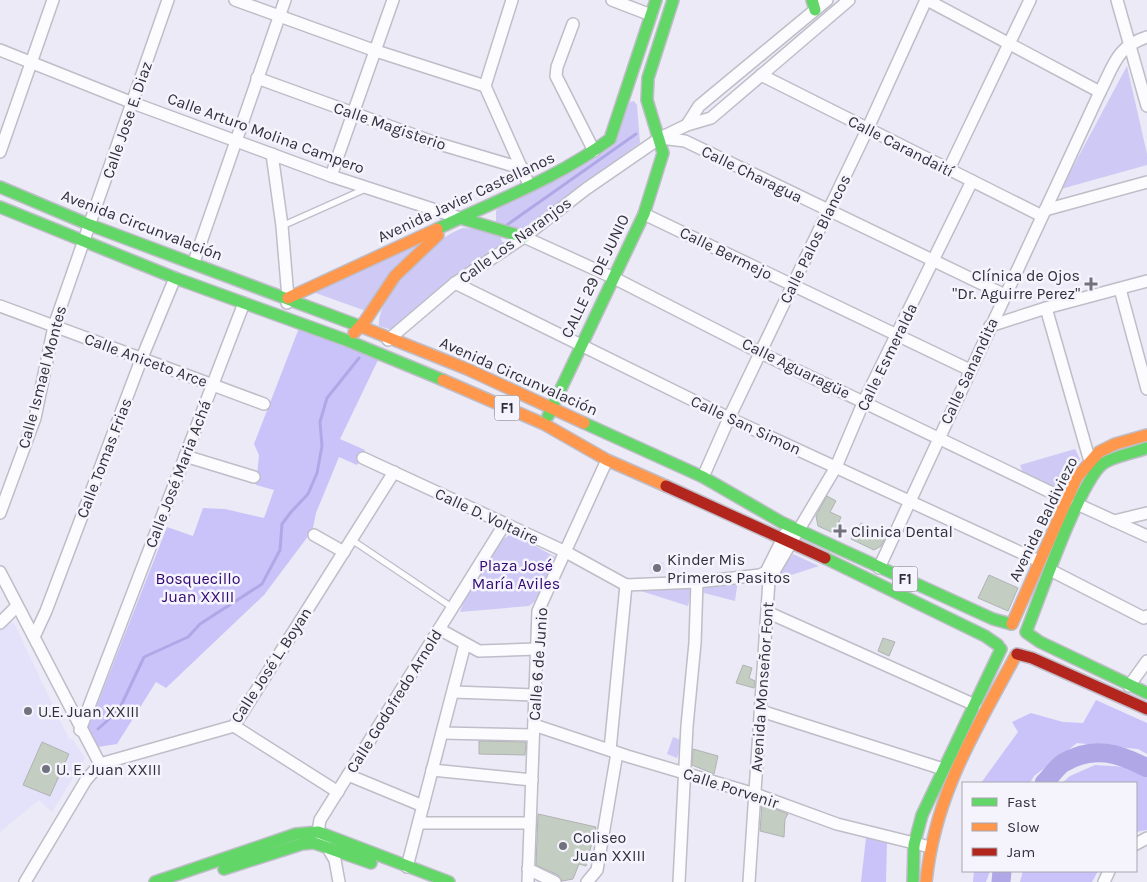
<svg xmlns="http://www.w3.org/2000/svg" width="1147" height="882" font-family="Karla,sans-serif">
  <rect width="100%" height="100%" fill="#ebeaf6"/>
  <g fill="#e4e2fa">
    <path d="M664 562 665 573 650 574 649 563Z"/>
    <path d="M7 623H14L69 739 73 740 85 758 52 812 39 800 0 832V630Z"/>
  </g>
  <g fill="#cecaf5">
    <path d="M1127 66 1147 154V165L1061 189Z"/>
    <path d="M634 101 637 105 640 143 521 230 496 223V211L502 204 597 155 630 102Z"/>
    <path d="M463 228 479 229 500 236 503 243 500 247 392 330 379 326C376 295 434 237 463 228Z"/>
    <path d="M421 242 368 308 363 310 313 292Z"/>
    <path d="M1075 449 1080 459 1064 492 1023 473 1020 465Z"/>
    <path d="M510 535 519 537 557 558 535 601 529 606 460 612 464 601 501 540Z"/>
    <path d="M793 554 819 566 776 580 782 568Z"/>
    <path d="M738 580 735 601 700 592V583Z"/>
    <path d="M693 582 688 606 641 591V589Z"/>
    <path d="M673 737 683 741 677 758 667 754Z"/>
  </g>
  <g fill="#cac3f9">
    <path d="M299 328 378 360 340 439 365 450 357 465 339 457 316 513 313 528 306 539 264 595 166 688 156 682 117 744 98 747 88 728 167 527 193 536 203 508 225 509 264 518 274 490 256 485 259 455 254 444Z"/>
    <path d="M1096 700 1147 723V754L1138 749 1077 743 1034 776 1030 783H981L1018 732 1012 722 1031 713 1063 722 1083 723Z"/>
    <path d="M1095 765 1128 767 1147 778V830L1136 832V783H1062L1070 776Z"/>
    <path d="M866 838 887 843 886 882H861Z"/>
    <path d="M974 871H990L986 882H973Z"/>
    <path d="M1023 871H1098L1092 882H1020Z"/>
  </g>
  <g fill="none" stroke-linecap="round" stroke-linejoin="round">
    <g stroke="#b0a7e7" stroke-width="3">
      <path d="M504 227 636 134"/>
      <path d="M98 729 119 710 144 657 188 637 200 624 262 584 280 550 282 524 291 512 308 494 317 473 322 446 320 422 327 398 359 358"/>
    </g>
    <g stroke="#b0a7e7" stroke-width="19">
      <path d="M1044 783C1050 777 1056 768 1063 763 1093 745 1119 753 1147 768"/>
      <path d="M1001 882 1002 871"/>
    </g>
  </g>
  <g fill="#c4cdc2" stroke="#b0b3b3">
    <path d="M827 496 836 501 830 512 841 517 836 529 831 532 818 526 816 516Z"/>
    <path d="M861 523 887 534 881 546 874 550 851 539Z"/>
    <path d="M989 575 1018 588 1008 611 978 598Z"/>
    <path d="M883 638 895 642 889 656 878 651Z"/>
    <path d="M743 665 752 668 749 678 755 681 754 688 736 683Z"/>
    <path d="M479 741 526 742 525 755 479 754Z"/>
    <path d="M42 742 69 754 50 796 23 785Z"/>
    <path d="M693 749 718 756 714 774 692 765Z"/>
    <path d="M762 804 788 814 785 819 784 837 760 831Z"/>
    <path d="M538 814 596 827 586 866 579 864 573 879 562 881 558 875 536 865Z"/>
  </g>
  <g fill="none" stroke-linecap="round" stroke-linejoin="round">
    <defs>
      <g id="lane">
        <path d="M282 226 365 189"/>
        <path d="M352 540 453 608"/>
      </g>
      <g id="street">
        <path d="M235 0 376 51 485 86"/>
        <path d="M512 0 485 86 529 185"/>
        <path d="M612 0 651 15"/>
        <path d="M927 0 1100 92"/>
        <path d="M1117 0 1147 106"/>
        <path d="M573 24 557 67 556 76 594 151"/>
        <path d="M0 50 133 103 331 176 460 218"/>
        <path d="M761 75 1042 216"/>
        <path d="M257 78 436 143 524 169"/>
        <path d="M687 125 699 106 827 0"/>
        <path d="M660 138 685 141 1005 295"/>
        <path d="M0 152 53 0"/>
        <path d="M272 154 282 226 288 298 287 303"/>
        <path d="M948 171 1030 0"/>
        <path d="M331 176 393 0"/>
        <path d="M1045 210 1147 182"/>
        <path d="M644 214 970 370"/>
        <path d="M524 237 614 278 761 353 1067 500"/>
        <path d="M194 262 285 0"/>
        <path d="M455 283 729 418 1039 561"/>
        <path d="M1120 289 1147 389"/>
        <path d="M0 306 264 404"/>
        <path d="M1046 308 1089 458"/>
        <path d="M990 326 1046 308 1147 281"/>
        <path d="M388 340 455 283 524 237 586 189 660 138 687 125 711 118 849 0"/>
        <path d="M185 456 254 477"/>
        <path d="M363 458 566 552 626 585 697 582 760 575 766 572 785 534"/>
        <path d="M703 477 729 418 867 130 926 0"/>
        <path d="M1077 504 1147 536"/>
        <path d="M0 513 35 418 54 326 168 0"/>
        <path d="M1114 521 1147 513"/>
        <path d="M314 535 344 552"/>
        <path d="M879 568 1100 92C1114 65 1116 47 1147 37"/>
        <path d="M1052 571 1144 618 1147 616"/>
        <path d="M0 572 100 764"/>
        <path d="M767 612 975 705"/>
        <path d="M0 623 17 606"/>
        <path d="M439 629 479 651 536 649"/>
        <path d="M34 637 46 611 141 360 175 278"/>
        <path d="M1129 686 1147 661"/>
        <path d="M453 692 535 695"/>
        <path d="M761 711 943 769"/>
        <path d="M534 725 627 756 755 794 837 824 930 847"/>
        <path d="M234 726 338 792"/>
        <path d="M80 730 244 303"/>
        <path d="M442 733 533 735"/>
        <path d="M610 750 626 585"/>
        <path d="M432 770 532 780"/>
        <path d="M348 775 423 806"/>
        <path d="M419 823H530"/>
        <path d="M1136 844 1147 838"/>
        <path d="M407 867 465 644"/>
        <path d="M528 869 555 882"/>
        <path d="M25 882 86 780 100 764 234 726 394 472"/>
        <path d="M339 882 335 860 318 832 320 820 504 525"/>
        <path d="M528 882 538 611 607 460"/>
        <path d="M587 882 597 870 617 753"/>
        <path d="M679 882 687 726 695 643 697 582"/>
        <path d="M749 882 769 580 836 467 864 401 972 181"/>
        <path d="M1104 882 1109 871"/>
      </g>
      <g id="fast">
        <path d="M812 0 815 10"/>
        <path d="M0 187 90 225 362 327"/>
        <path d="M0 207 175 278 346 340 443 380"/>
        <path d="M460 218 524 237"/>
        <path d="M437 229C495 201 558 178 610 139L656 0"/>
        <path d="M548 416 644 214 663 153 647 100 648 78 673 0"/>
        <path d="M584 423 703 477 781 522 993 619 1011 624"/>
        <path d="M825 558 985 636 998 645"/>
        <path d="M1026 632C1039 600 1080 479 1104 463 1115 456 1134 453 1147 448"/>
        <path d="M1027 633 1040 642 1147 693"/>
        <path d="M224 869 302 844 314 843 371 863"/>
        <path d="M155 882 296 834 318 832 449 882"/>
        <path d="M913 882 914 845 922 815 1001 649"/>
      </g>
      <g id="slow">
        <path d="M288 298 437 229"/>
        <path d="M362 327 467 369 584 423"/>
        <path d="M354 333 365 321 395 276 438 235"/>
        <path d="M443 380 544 424 607 460 666 486"/>
        <path d="M1012 624 1077 477 1099 452 1115 444 1147 435"/>
        <path d="M926 882C935 794 975 731 1016 655"/>
      </g>
      <g id="jam">
        <path d="M666 486 825 558"/>
        <path d="M1017 654 1032 658 1147 709"/>
      </g>
    </defs>
    <use href="#lane" stroke="#bebdc8" stroke-width="8"/>
    <use href="#street" stroke="#bebdc8" stroke-width="14"/>
    <use href="#fast" stroke="#bebdc8" stroke-width="14"/>
    <use href="#slow" stroke="#bebdc8" stroke-width="14"/>
    <use href="#jam" stroke="#bebdc8" stroke-width="14"/>
    <use href="#lane" stroke="#fcfcfe" stroke-width="5.5"/>
    <use href="#street" stroke="#fcfcfe" stroke-width="11"/>
    <use href="#fast" stroke="#63d668" stroke-width="11"/>
    <use href="#slow" stroke="#ff974d" stroke-width="11"/>
    <use href="#jam" stroke="#b3261e" stroke-width="11"/>
  </g>
  <g fill="#72717e" stroke="#f5f4fc" stroke-width="2">
    <path d="M1088.5 276.5h5v5h5v5h-5v5h-5v-5h-5v-5h5z"/>
    <path d="M837.5 523.5h5v5h5v5h-5v5h-5v-5h-5v-5h5z"/>
    <circle cx="657" cy="568" r="5"/>
    <circle cx="28" cy="711" r="5"/>
    <circle cx="46" cy="769" r="5"/>
    <circle cx="563" cy="846" r="5"/>
  </g>
  <g text-anchor="middle" dominant-baseline="central" stroke-width="5" stroke-linejoin="round" paint-order="stroke">
    <g fill="#f5f4fc" stroke="#6c6b76" stroke-width="1">
      <rect x="494.5" y="395.5" width="25" height="25" rx="4"/>
      <rect x="892.5" y="566.5" width="25" height="25" rx="4"/>
    </g>
    <g font-size="15" font-weight="bold" fill="#31303d">
      <text x="507" y="408">F1</text>
      <text x="905" y="579">F1</text>
    </g>
    <g font-size="16" fill="#31303d" stroke="#f5f4fc">
      <text transform="translate(127 120) rotate(-71)">Calle Jose E. Diaz</text>
      <text transform="translate(390 126) rotate(19)">Calle Magisterio</text>
      <text transform="translate(266 133) rotate(20)">Calle Arturo Molina Campero</text>
      <text transform="translate(901 146) rotate(27)">Calle Carandaití</text>
      <text transform="translate(752 174) rotate(26)">Calle Charagua</text>
      <text transform="translate(466 197) rotate(-25)">Avenida Javier Castellanos</text>
      <text transform="translate(142 225) rotate(21)">Avenida Circunvalación</text>
      <text transform="translate(815 239) rotate(-64)">Calle Palos Blancos</text>
      <text transform="translate(515 240) rotate(-36)">Calle Los Naranjos</text>
      <text transform="translate(726 253) rotate(26)">Calle Bermejo</text>
      <text transform="translate(595 276) rotate(-64)">CALLE 29 DE JUNIO</text>
      <text transform="translate(887 357) rotate(-64)">Calle Esmeralda</text>
      <text transform="translate(146 360) rotate(20)">Calle Aniceto Arce</text>
      <text transform="translate(796 368) rotate(26)">Calle Aguaragüe</text>
      <text transform="translate(969 371) rotate(-65)">Calle Sanandita</text>
      <text transform="translate(519 376) rotate(24)">Avenida Circunvalación</text>
      <text transform="translate(42 377) rotate(-75)">Calle Ismael Montes</text>
      <text transform="translate(746 425) rotate(25)">Calle San Simon</text>
      <text transform="translate(104 458) rotate(-69)">Calle Tomas Frias</text>
      <text transform="translate(178 474) rotate(-69)">Calle José Maria Achá</text>
      <text transform="translate(487 516) rotate(25)">Calle D. Voltaire</text>
      <text transform="translate(1043 519) rotate(-64)">Avenida Baldiviezo</text>
      <text transform="translate(538 664) rotate(-86)">Calle 6 de Junio</text>
      <text transform="translate(271 665) rotate(-57)">Calle José L. Boyan</text>
      <text transform="translate(762 687) rotate(-86)">Avenida Monseñor Font</text>
      <text transform="translate(394 701) rotate(-58)">Calle Godofredo Arnold</text>
      <text transform="translate(731 788) rotate(18)">Calle Porvenir</text>
    </g>
    <g font-size="16" fill="#31303d" stroke="#f5f4fc" text-anchor="start">
      <text x="1080" y="275" text-anchor="end">Clínica de Ojos<tspan x="1080" dy="18">"Dr. Aguirre Perez"</tspan></text>
      <text x="851" y="531">Clinica Dental</text>
      <text x="667" y="559">Kinder Mis<tspan x="667" dy="18">Primeros Pasitos</tspan></text>
      <text x="38" y="711">U.E. Juan XXIII</text>
      <text x="56" y="769">U. E. Juan XXIII</text>
      <text x="573" y="837">Coliseo<tspan x="573" dy="18">Juan XXIII</tspan></text>
    </g>
    <g font-size="16" fill="#300871" stroke="#f5f4fc">
      <text x="516" y="565">Plaza José<tspan x="516" dy="18">María Aviles</tspan></text>
      <text x="198" y="578">Bosquecillo<tspan x="198" dy="18">Juan XXIII</tspan></text>
    </g>
  </g>
  <rect x="962" y="782" width="175" height="90" fill="#f5f4fc" stroke="#a7a6b0"/>
  <rect x="972" y="798" width="25" height="8" fill="#63d668" stroke="#a7a6b0"/>
  <text x="1007" y="807" font-size="15" fill="#31303d">Fast</text>
  <rect x="972" y="823" width="25" height="8" fill="#ff974d" stroke="#a7a6b0"/>
  <text x="1007" y="832" font-size="15" fill="#31303d">Slow</text>
  <rect x="972" y="848" width="25" height="8" fill="#b3261e" stroke="#a7a6b0"/>
  <text x="1007" y="857" font-size="15" fill="#31303d">Jam</text>
</svg>
